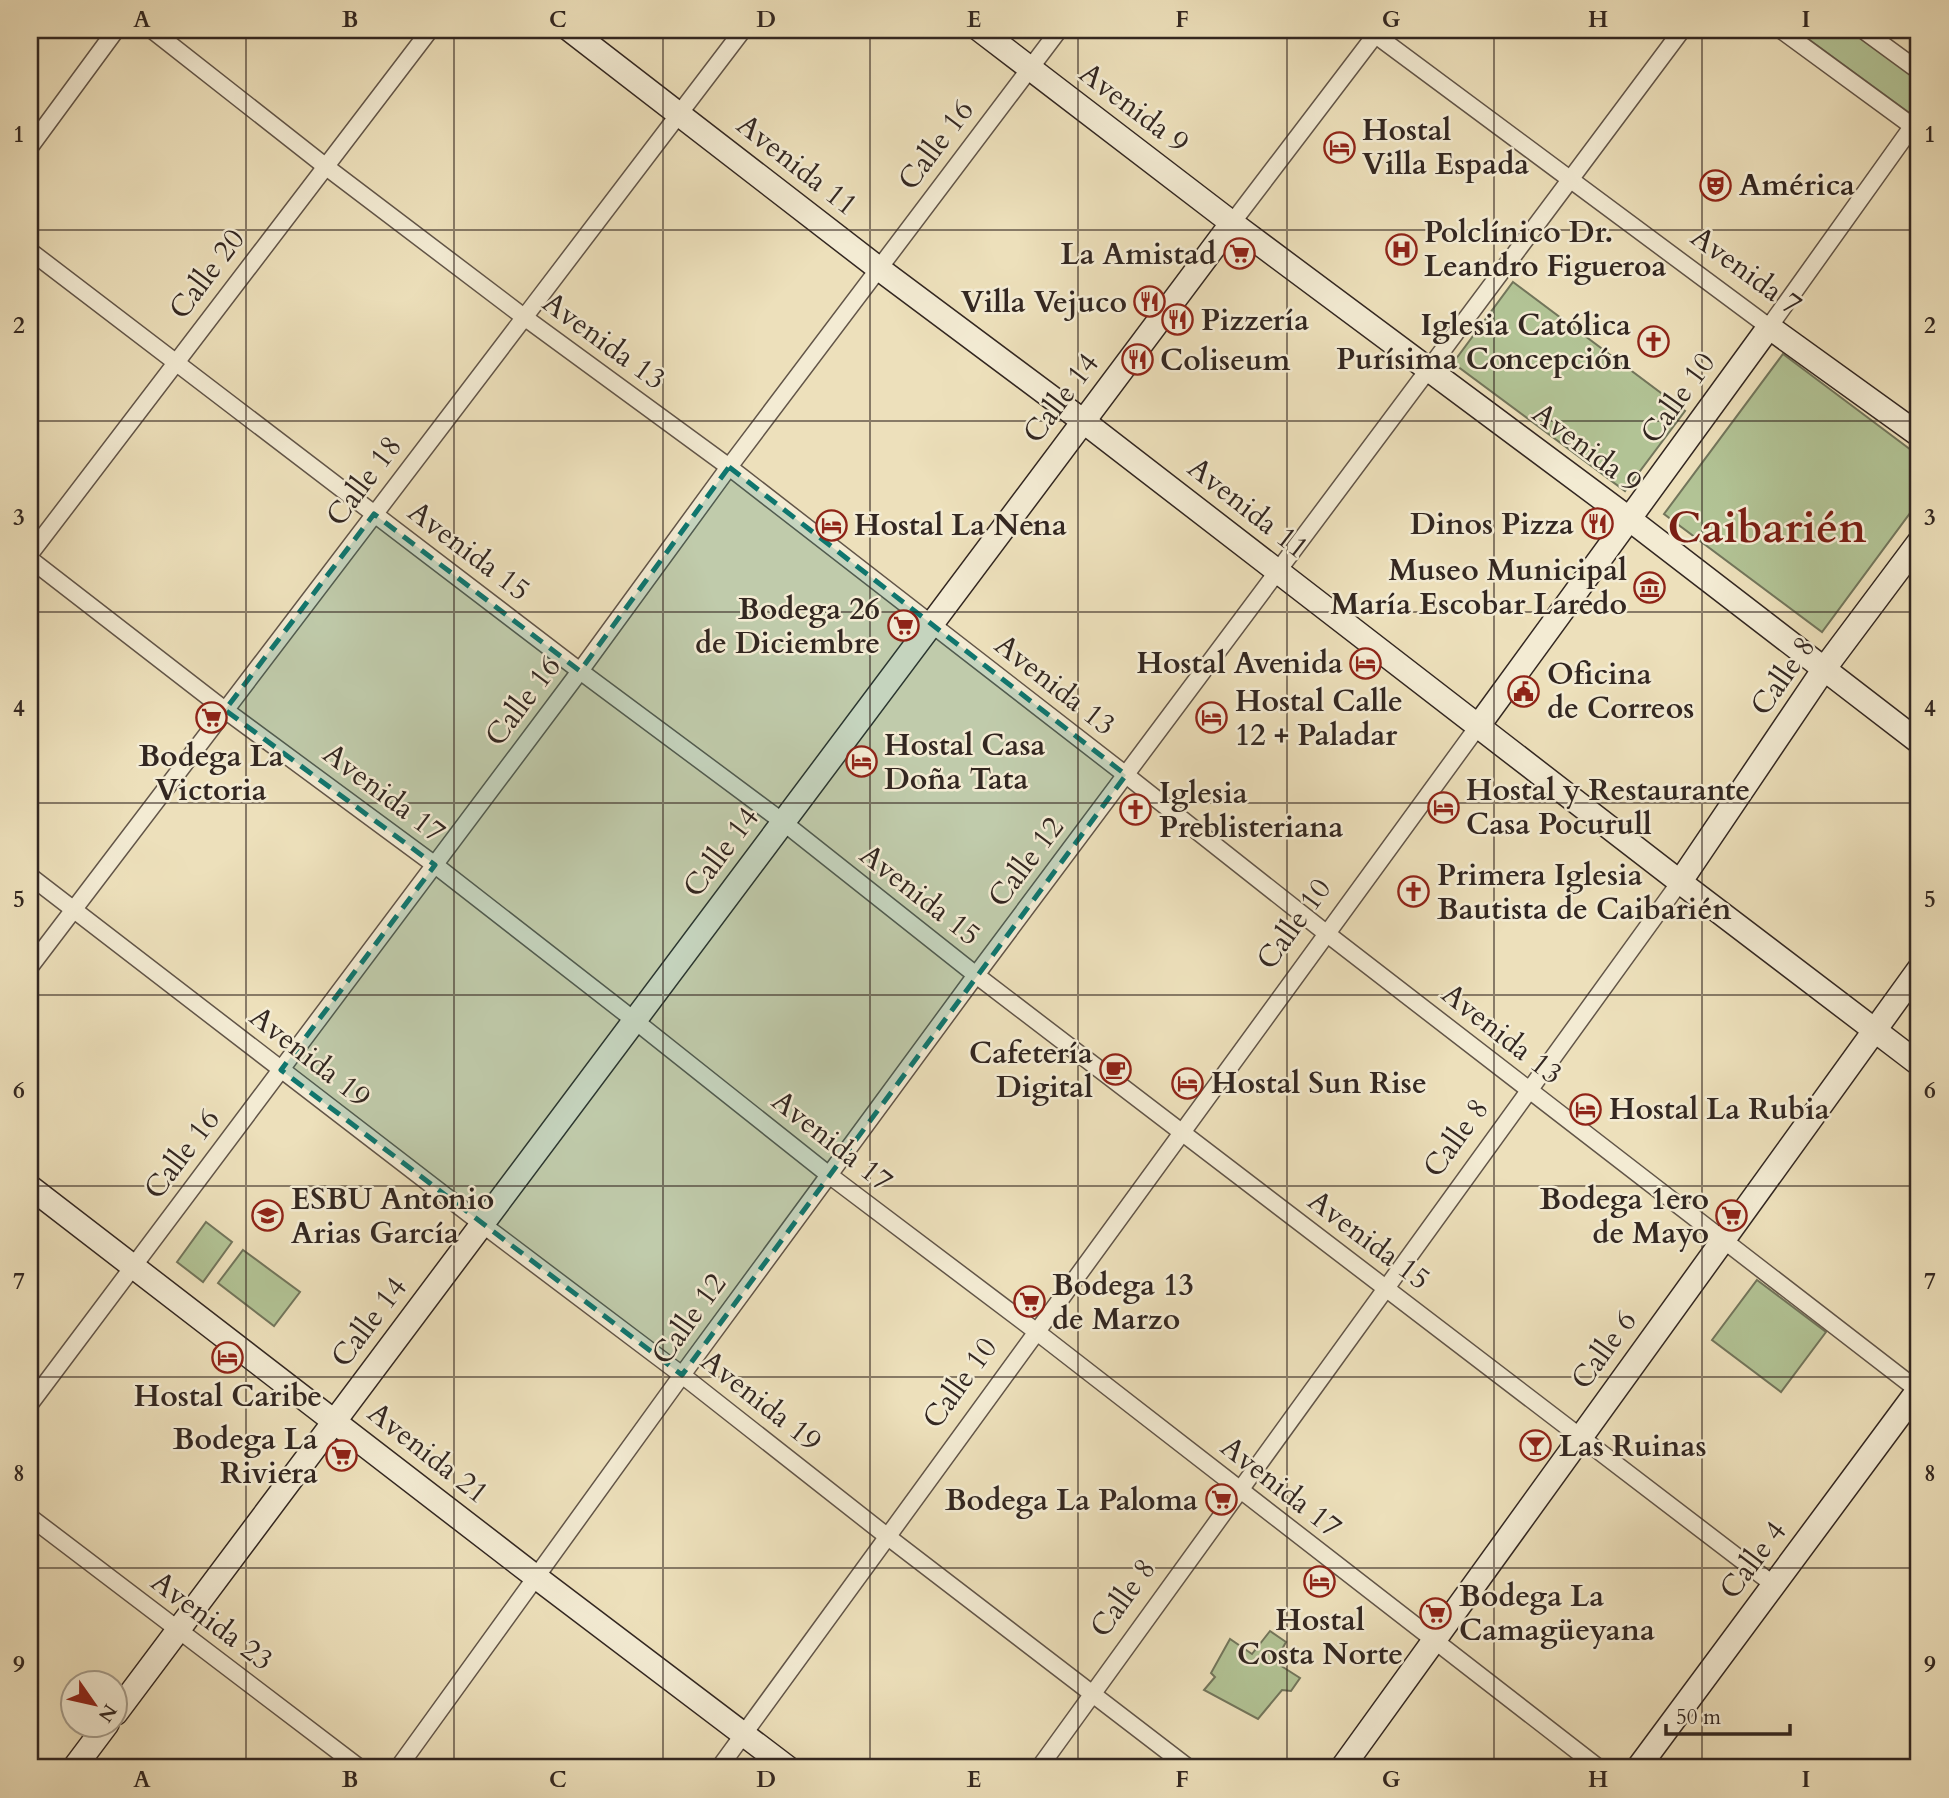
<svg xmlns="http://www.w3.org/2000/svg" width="1949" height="1798" font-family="Cardo,serif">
  <rect width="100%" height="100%" fill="#ede0bb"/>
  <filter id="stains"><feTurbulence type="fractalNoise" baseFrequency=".00286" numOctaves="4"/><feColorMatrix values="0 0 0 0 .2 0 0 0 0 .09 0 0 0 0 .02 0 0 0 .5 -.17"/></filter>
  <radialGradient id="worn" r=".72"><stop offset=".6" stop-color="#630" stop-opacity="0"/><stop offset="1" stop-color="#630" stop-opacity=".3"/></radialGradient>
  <g fill="#b2c395" stroke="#72755b" stroke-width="2">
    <path d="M1796 30H1850L1919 81V120Z"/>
    <path d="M1513 282 1685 411 1625 491 1453 363Z"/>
    <path d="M1783 354 1919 456V501L1822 632 1664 514Z"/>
    <path d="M206 1222 232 1242 203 1282 177 1262Z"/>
    <path d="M243 1250 300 1292 274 1326 218 1283Z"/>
    <path d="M1757 1280 1826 1332 1781 1392 1712 1340Z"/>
    <path d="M1270 1631 1286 1642 1275 1662 1300 1678 1291 1691 1282 1690 1258 1719 1204 1690 1215 1677 1211 1673 1230 1639 1252 1654Z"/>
  </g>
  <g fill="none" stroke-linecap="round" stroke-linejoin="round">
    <defs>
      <g id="street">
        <path d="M152 30 325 166 524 317 729 467 1126 775 1326 933 1919 1391"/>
        <path d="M1369 30 1769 327 1919 117"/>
        <path d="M1781 30 1919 131"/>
        <path d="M1863 30 1919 71"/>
        <path d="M30 147 116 30"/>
        <path d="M1232 223 1379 30"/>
        <path d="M30 251 580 671 783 822 976 975 1774 1585"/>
        <path d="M30 554 430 30"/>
        <path d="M30 559 225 710 435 865 634 1020 829 1175 1037 1332 1599 1768"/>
        <path d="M30 876 482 1224 682 1375 888 1537 1189 1768"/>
        <path d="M30 967 743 30"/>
        <path d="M30 1404 580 671 729 467 1059 30"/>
        <path d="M30 1517 360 1768"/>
        <path d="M398 1768 682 1375 976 975 1682 30"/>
        <path d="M719 1768 1479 725"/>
        <path d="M1039 1768 1680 882"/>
      </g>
      <g id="secondary">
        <path d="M570 30 878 268 1083 421 1680 882 1919 1064"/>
        <path d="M980 30 1232 223 1628 518 1919 742"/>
        <path d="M1479 725 1769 327 1919 435"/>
        <path d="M1680 882 1824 669 1919 542"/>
        <path d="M30 1187 536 1577 788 1768"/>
        <path d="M116 1713 1232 223"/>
        <path d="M74 1768 107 1724"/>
        <path d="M1342 1768 1919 969"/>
        <path d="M1638 1768 1919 1389"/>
      </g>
    </defs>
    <use href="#street" stroke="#625548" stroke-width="19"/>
    <use href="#secondary" stroke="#332721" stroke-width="26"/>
    <use href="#street" stroke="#f3ebd3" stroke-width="16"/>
    <use href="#secondary" stroke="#f3ebd3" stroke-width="23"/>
  </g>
  <path fill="#0f766e" fill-opacity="0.2" stroke="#0f766e" stroke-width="5" stroke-dasharray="14 9" stroke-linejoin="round" d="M729 467 1126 775 682 1375 281 1070 435 865 225 710 374 514 580 671Z"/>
  <path fill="none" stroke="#332721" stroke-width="2" stroke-opacity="0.55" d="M246 30V1768M454 30V1768M663 30V1768M870 30V1768M1078 30V1768M1287 30V1768M1494 30V1768M1702 30V1768M30 230H1919M30 421H1919M30 612H1919M30 803H1919M30 995H1919M30 1186H1919M30 1377H1919M30 1568H1919"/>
  <defs>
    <symbol id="hotel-ring" viewBox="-11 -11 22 22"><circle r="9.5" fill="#f3ebd3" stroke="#8f2418" stroke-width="1.5"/><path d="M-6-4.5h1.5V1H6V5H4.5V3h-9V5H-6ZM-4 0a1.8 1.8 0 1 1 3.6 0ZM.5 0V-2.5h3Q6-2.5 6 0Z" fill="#8f2418"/></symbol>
    <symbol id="theatre-ring" viewBox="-11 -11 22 22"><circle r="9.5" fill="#f3ebd3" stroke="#8f2418" stroke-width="1.5"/><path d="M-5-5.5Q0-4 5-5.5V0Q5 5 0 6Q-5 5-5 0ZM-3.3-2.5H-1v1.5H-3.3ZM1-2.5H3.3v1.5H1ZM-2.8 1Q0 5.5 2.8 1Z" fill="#8f2418"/></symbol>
    <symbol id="hospital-ring" viewBox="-11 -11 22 22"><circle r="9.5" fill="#f3ebd3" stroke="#8f2418" stroke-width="1.5"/><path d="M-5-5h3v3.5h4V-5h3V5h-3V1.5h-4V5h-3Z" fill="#8f2418"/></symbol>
    <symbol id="supermarket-ring" viewBox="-11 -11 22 22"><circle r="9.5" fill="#f3ebd3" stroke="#8f2418" stroke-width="1.5"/><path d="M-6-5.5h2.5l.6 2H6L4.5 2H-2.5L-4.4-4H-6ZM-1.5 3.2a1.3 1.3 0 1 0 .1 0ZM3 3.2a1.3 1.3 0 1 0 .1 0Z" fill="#8f2418"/></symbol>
    <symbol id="restaurant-ring" viewBox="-11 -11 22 22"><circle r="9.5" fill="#f3ebd3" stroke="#8f2418" stroke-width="1.5"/><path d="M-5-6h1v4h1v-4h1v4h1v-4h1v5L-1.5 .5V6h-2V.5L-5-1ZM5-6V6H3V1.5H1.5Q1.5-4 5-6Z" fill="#8f2418"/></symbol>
    <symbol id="church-ring" viewBox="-11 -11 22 22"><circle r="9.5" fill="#f3ebd3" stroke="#8f2418" stroke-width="1.5"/><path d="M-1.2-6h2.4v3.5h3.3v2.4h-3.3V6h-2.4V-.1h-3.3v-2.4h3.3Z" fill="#8f2418"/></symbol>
    <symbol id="museum-ring" viewBox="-11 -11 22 22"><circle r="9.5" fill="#f3ebd3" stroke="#8f2418" stroke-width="1.5"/><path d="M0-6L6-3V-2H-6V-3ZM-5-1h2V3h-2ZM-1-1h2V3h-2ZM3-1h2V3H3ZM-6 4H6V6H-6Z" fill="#8f2418"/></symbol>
    <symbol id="civic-ring" viewBox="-11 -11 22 22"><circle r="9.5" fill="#f3ebd3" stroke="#8f2418" stroke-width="1.5"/><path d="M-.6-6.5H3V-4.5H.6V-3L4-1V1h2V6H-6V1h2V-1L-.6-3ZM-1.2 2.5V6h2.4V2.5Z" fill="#8f2418"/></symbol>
    <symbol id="cafe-ring" viewBox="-11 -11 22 22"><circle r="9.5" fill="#f3ebd3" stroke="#8f2418" stroke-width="1.5"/><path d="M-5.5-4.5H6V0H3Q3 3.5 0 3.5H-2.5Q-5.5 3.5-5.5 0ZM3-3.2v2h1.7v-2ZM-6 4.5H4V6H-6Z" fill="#8f2418"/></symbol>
    <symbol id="school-ring" viewBox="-11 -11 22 22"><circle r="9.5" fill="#f3ebd3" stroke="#8f2418" stroke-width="1.5"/><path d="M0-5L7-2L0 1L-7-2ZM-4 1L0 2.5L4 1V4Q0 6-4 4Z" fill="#8f2418"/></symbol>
    <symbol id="bar-ring" viewBox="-11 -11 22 22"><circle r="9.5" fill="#f3ebd3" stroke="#8f2418" stroke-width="1.5"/><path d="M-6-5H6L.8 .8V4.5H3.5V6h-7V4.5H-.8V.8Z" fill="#8f2418"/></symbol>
  </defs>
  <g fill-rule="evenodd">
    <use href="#hotel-ring" x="1322" y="130" width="35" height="35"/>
    <use href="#theatre-ring" x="1698" y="168" width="35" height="35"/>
    <use href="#hospital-ring" x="1384" y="232" width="35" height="35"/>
    <use href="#supermarket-ring" x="1222" y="236" width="35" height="35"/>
    <use href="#restaurant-ring" x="1132" y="284" width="35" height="35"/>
    <use href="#restaurant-ring" x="1160" y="302" width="35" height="35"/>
    <use href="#church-ring" x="1636" y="324" width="35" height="35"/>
    <use href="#restaurant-ring" x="1120" y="342" width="35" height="35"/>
    <use href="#restaurant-ring" x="1580" y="506" width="35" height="35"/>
    <use href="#hotel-ring" x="814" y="508" width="35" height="35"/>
    <use href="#museum-ring" x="1632" y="570" width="35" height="35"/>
    <use href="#supermarket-ring" x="886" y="608" width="35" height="35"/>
    <use href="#hotel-ring" x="1348" y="646" width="35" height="35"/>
    <use href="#civic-ring" x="1506" y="674" width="35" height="35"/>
    <use href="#supermarket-ring" x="194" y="700" width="35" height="35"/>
    <use href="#hotel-ring" x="1194" y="700" width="35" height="35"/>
    <use href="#hotel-ring" x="844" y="744" width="35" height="35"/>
    <use href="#hotel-ring" x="1426" y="790" width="35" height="35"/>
    <use href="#church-ring" x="1118" y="792" width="35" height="35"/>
    <use href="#church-ring" x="1396" y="874" width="35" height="35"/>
    <use href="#cafe-ring" x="1098" y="1052" width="35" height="35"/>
    <use href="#hotel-ring" x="1170" y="1066" width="35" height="35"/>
    <use href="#hotel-ring" x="1568" y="1092" width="35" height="35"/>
    <use href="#school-ring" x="250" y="1198" width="35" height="35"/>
    <use href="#supermarket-ring" x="1714" y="1198" width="35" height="35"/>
    <use href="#supermarket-ring" x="1012" y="1284" width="35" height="35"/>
    <use href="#hotel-ring" x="210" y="1340" width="35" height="35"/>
    <use href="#bar-ring" x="1518" y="1428" width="35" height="35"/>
    <use href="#supermarket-ring" x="324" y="1438" width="35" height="35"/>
    <use href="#supermarket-ring" x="1204" y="1482" width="35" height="35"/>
    <use href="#hotel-ring" x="1302" y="1564" width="35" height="35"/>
    <use href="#supermarket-ring" x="1418" y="1596" width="35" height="35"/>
  </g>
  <g text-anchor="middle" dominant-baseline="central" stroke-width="5" stroke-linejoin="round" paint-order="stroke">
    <g font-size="30" fill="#332721" stroke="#f3ebd3">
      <text transform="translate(1134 108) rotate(37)">Avenida 9</text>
      <text transform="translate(936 145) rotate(-53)">Calle 16</text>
      <text transform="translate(797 165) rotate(38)">Avenida 11</text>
      <text transform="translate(1746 271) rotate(36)">Avenida 7</text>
      <text transform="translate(207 274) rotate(-53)">Calle 20</text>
      <text transform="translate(604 341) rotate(36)">Avenida 13</text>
      <text transform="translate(1061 398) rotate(-53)">Calle 14</text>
      <text transform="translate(1678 398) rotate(-54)">Calle 10</text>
      <text transform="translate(1587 448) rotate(37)">Avenida 9</text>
      <text transform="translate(364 481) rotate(-53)">Calle 18</text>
      <text transform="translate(1248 508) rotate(38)">Avenida 11</text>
      <text transform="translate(469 551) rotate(37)">Avenida 15</text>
      <text transform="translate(1783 676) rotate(-55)">Calle 8</text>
      <text transform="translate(1055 685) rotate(38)">Avenida 13</text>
      <text transform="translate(523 701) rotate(-53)">Calle 16</text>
      <text transform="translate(384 793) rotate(37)">Avenida 17</text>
      <text transform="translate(721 852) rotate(-53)">Calle 14</text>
      <text transform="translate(1026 862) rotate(-53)">Calle 12</text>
      <text transform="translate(920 895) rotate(38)">Avenida 15</text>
      <text transform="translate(1294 924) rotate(-54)">Calle 10</text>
      <text transform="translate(1502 1034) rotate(38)">Avenida 13</text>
      <text transform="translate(310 1057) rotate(38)">Avenida 19</text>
      <text transform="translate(1456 1138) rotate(-54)">Calle 8</text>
      <text transform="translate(832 1141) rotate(38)">Avenida 17</text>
      <text transform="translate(182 1154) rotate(-53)">Calle 16</text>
      <text transform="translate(1369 1240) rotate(37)">Avenida 15</text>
      <text transform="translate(689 1319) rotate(-54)">Calle 12</text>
      <text transform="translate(369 1322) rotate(-53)">Calle 14</text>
      <text transform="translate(1604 1350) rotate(-54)">Calle 6</text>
      <text transform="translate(960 1383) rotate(-54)">Calle 10</text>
      <text transform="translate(761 1401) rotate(38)">Avenida 19</text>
      <text transform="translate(428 1453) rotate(38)">Avenida 21</text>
      <text transform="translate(1281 1487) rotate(38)">Avenida 17</text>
      <text transform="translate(1753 1560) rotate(-53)">Calle 4</text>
      <text transform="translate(1123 1598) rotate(-54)">Calle 8</text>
      <text transform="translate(212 1621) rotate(37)">Avenida 23</text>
    </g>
    <g font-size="30" font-weight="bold" fill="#332721" stroke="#f3ebd3" text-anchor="start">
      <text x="1362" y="130">Hostal<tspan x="1362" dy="34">Villa Espada</tspan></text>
      <text x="1739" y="185">América</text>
      <text x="1424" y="232">Polclínico Dr.<tspan x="1424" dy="34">Leandro Figueroa</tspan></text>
      <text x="1216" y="254" text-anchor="end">La Amistad</text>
      <text x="1127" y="302" text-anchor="end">Villa Vejuco</text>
      <text x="1201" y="320">Pizzería</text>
      <text x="1631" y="325" text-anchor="end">Iglesia Católica<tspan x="1631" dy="34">Purísima Concepción</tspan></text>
      <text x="1160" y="360">Coliseum</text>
      <text x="1574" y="524" text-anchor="end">Dinos Pizza</text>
      <text x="854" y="525">Hostal La Nena</text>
      <text x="1627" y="570" text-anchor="end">Museo Municipal<tspan x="1627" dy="34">María Escobar Laredo</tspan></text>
      <text x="880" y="609" text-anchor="end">Bodega 26<tspan x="880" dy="34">de Diciembre</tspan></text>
      <text x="1343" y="663" text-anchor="end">Hostal Avenida</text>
      <text x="1547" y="674">Oficina<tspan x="1547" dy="34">de Correos</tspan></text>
      <text x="1235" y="701">Hostal Calle<tspan x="1235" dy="34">12 + Paladar</tspan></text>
      <text x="884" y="745">Hostal Casa<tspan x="884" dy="34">Doña Tata</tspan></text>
      <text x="211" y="756" text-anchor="middle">Bodega La<tspan x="211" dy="34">Victoria</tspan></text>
      <text x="1466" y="790">Hostal y Restaurante<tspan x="1466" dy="34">Casa Pocurull</tspan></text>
      <text x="1159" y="793">Iglesia<tspan x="1159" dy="34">Preblisteriana</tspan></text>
      <text x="1437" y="875">Primera Iglesia<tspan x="1437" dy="34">Bautista de Caibarién</tspan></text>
      <text x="1093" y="1053" text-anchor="end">Cafetería<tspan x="1093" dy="34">Digital</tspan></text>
      <text x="1211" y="1083">Hostal Sun Rise</text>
      <text x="1609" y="1109">Hostal La Rubia</text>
      <text x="291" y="1199">ESBU Antonio<tspan x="291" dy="34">Arias García</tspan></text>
      <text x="1709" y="1199" text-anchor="end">Bodega 1ero<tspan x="1709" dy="34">de Mayo</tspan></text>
      <text x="1052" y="1285">Bodega 13<tspan x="1052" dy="34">de Marzo</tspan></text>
      <text x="228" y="1396" text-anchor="middle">Hostal Caribe</text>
      <text x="318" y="1439" text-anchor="end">Bodega La<tspan x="318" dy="34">Riviera</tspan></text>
      <text x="1559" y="1446">Las Ruinas</text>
      <text x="1198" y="1500" text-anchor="end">Bodega La Paloma</text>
      <text x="1459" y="1596">Bodega La<tspan x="1459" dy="34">Camagüeyana</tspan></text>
      <text x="1320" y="1620" text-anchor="middle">Hostal<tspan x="1320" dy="34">Costa Norte</tspan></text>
    </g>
    <g font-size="44" font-weight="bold" fill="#7a1f14" stroke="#f3ebd3">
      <text x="1767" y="528">Caibarién</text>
    </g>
  </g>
  <rect width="1949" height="1798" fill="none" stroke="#ede0bb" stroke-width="77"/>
  <g transform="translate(94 1704) rotate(124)"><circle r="33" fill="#f3ebd3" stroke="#a69d8c" stroke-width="2"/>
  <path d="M0-5L12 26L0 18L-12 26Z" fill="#8f2418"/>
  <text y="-10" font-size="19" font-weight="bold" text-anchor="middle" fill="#332721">N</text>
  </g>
  <path d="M1666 1724v10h124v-10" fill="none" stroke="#332721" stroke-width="3.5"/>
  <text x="1676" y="1724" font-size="21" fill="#332721" stroke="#f3ebd3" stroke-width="5" paint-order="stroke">50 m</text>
  <rect x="38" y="38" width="1872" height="1721" fill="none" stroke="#332721" stroke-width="2.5"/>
  <g font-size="23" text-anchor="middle" font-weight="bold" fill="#332721">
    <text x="142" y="27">A</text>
    <text x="350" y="27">B</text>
    <text x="558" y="27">C</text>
    <text x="766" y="27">D</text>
    <text x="974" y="27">E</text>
    <text x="1182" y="27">F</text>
    <text x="1391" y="27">G</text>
    <text x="1598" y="27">H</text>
    <text x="1806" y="27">I</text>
    <text x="19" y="142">1</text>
    <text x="1930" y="142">1</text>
    <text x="19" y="333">2</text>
    <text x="1930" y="333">2</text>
    <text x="19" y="525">3</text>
    <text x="1930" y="525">3</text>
    <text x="19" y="716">4</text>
    <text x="1930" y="716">4</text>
    <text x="19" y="907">5</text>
    <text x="1930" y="907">5</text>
    <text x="19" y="1098">6</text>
    <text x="1930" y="1098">6</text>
    <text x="19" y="1289">7</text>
    <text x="1930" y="1289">7</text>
    <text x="19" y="1481">8</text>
    <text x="1930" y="1481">8</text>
    <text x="19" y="1672">9</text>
    <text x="1930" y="1672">9</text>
    <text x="142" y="1787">A</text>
    <text x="350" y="1787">B</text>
    <text x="558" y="1787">C</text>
    <text x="766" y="1787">D</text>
    <text x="974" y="1787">E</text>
    <text x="1182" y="1787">F</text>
    <text x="1391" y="1787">G</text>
    <text x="1598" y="1787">H</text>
    <text x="1806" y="1787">I</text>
  </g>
  <rect width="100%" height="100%" filter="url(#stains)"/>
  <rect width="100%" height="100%" fill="url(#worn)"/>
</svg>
